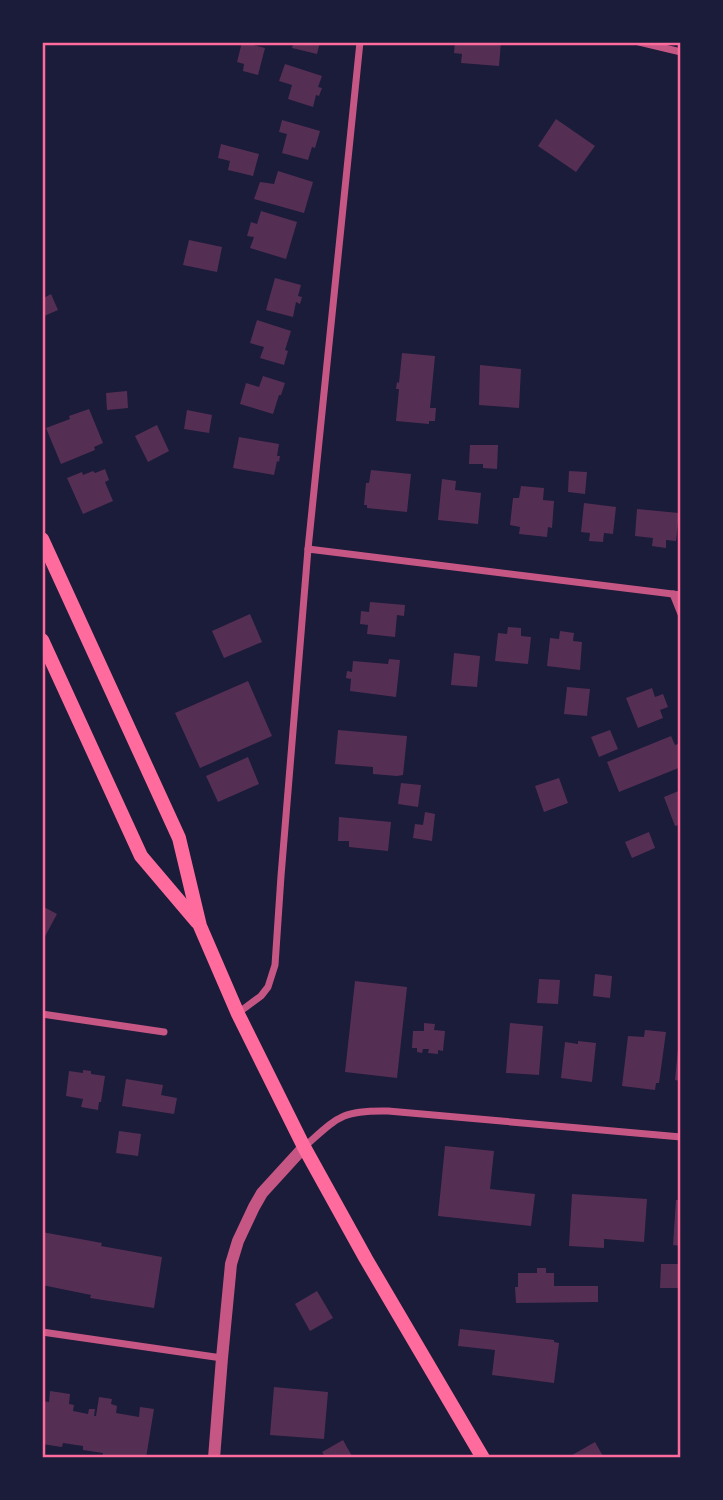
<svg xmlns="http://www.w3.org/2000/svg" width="723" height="1500" font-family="'Crimson Pro',serif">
  <rect width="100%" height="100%" fill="#1b1b3a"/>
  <g fill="#542f53">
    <path d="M242 42 265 48 258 75 243 71 244 64 237 62Z"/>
    <path d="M294 42H320L317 54 292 48Z"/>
    <path d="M455 42H501L499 66 461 63 462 54 454 53Z"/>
    <path d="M285 64 322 76 318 87 322 88 319 96 316 95 313 107 288 99 292 85 279 81Z"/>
    <path d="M556 119 595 146 576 172 538 146Z"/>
    <path d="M282 120 320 131 315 148 312 147 308 160 282 153 287 134 279 132Z"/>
    <path d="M221 144 259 154 253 176 228 170 230 161 218 158Z"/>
    <path d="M278 171 313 182 304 213 254 199 260 182 274 184Z"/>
    <path d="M261 211 297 222 286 259 250 248 254 237 247 236 251 222 257 224Z"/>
    <path d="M189 240 222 247 217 272 183 265Z"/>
    <path d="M275 278 301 285 298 296 302 297 300 304 296 302 293 317 266 310Z"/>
    <path d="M51 294 58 310 42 317V299Z"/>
    <path d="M257 320 291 331 285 350 288 351 284 365 260 358 264 347 250 343Z"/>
    <path d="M402 353 435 356 430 408H436L435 421H429V424L396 421 399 389H396L397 382 399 383Z"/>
    <path d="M480 365 521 369 519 408 479 405Z"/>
    <path d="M263 376 285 383 281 395H279L273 414 240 404 246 383 259 387Z"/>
    <path d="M127 391 128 408 107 410 106 393Z"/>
    <path d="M89 409 103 443 94 447 95 450 61 464 46 428 70 419 69 416Z"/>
    <path d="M187 410 212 415 209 433 184 429Z"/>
    <path d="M157 425 169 451 148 462 135 436Z"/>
    <path d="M239 437 279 444 277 456H280L279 462 277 461 274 475 233 468Z"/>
    <path d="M470 445H498L497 469 483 468V464H469Z"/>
    <path d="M105 469 109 480 105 482 113 501 83 514 67 478 82 472 83 475 93 471 95 473Z"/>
    <path d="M371 470 411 474 407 512 367 508V505H364L366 483H369Z"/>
    <path d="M569 471 587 472 585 494 568 492Z"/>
    <path d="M442 479 456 481 455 490 481 493 478 524 438 520Z"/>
    <path d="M521 486 544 488 543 500 554 501 552 528 548 527 547 537 519 534 520 527 510 525 513 498H519Z"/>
    <path d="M584 503 616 507 613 534 604 533 603 542 589 541 590 533 581 532Z"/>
    <path d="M637 509 679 513 676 541 666 540V548L652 546 653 538 635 536Z"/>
    <path d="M370 602 405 605 404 616 397 615 395 637 367 634 368 625 360 624 361 611 369 612Z"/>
    <path d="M250 614 262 642 224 658 212 631Z"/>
    <path d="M508 627 521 628V636L531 637 528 664 495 661 498 633 507 634Z"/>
    <path d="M560 631 574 633 573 641 582 642 580 670 547 666 550 638 559 639Z"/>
    <path d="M454 653 480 656 477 687 451 685Z"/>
    <path d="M389 659 400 660 396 697 350 691 351 679 346 678 347 671 352 672 353 661 388 664Z"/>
    <path d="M248 681 272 736 200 768 175 713Z"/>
    <path d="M567 687 590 689 587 716 564 714Z"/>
    <path d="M652 688 655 697 663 694 668 707 660 710 663 718 638 728 626 698Z"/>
    <path d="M338 730 407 736 403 775 397 776 373 774V767L335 764Z"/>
    <path d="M610 730 618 749 599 757 591 737Z"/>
    <path d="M671 736 675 745 681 743V767L619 792 607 762Z"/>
    <path d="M248 757 259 784 218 802 206 776Z"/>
    <path d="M559 778 568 803 544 812 535 786Z"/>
    <path d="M401 783 421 785 418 807 398 804Z"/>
    <path d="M681 790V824L675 826 664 797Z"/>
    <path d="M425 812 435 814 432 841 413 838 415 824 423 825Z"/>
    <path d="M339 817 391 822 388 851 349 847V841H338Z"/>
    <path d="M649 832 655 848 632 858 625 842Z"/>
    <path d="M42 906 57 914 42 942Z"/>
    <path d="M595 974 612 976 610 998 593 996Z"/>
    <path d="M539 979 560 980 558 1004 537 1003Z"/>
    <path d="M355 981 407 987 397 1078 345 1072Z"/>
    <path d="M424 1023 435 1024 434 1030 445 1031 443 1051 438 1050V1054L428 1053 429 1049H423L422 1053 417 1052V1048H412L413 1031H424Z"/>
    <path d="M510 1023 543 1026 539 1075 506 1073Z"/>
    <path d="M645 1030 666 1032 659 1083H656L655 1090 622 1086 628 1036 644 1037Z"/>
    <path d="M679 1039H681V1081L675 1080Z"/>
    <path d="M578 1041 596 1043 592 1082 561 1078 565 1042 578 1044Z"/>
    <path d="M83 1070 91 1071V1074L105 1076 101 1102H99L98 1110 81 1107 83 1099 66 1096 69 1071 83 1073Z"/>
    <path d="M126 1079 163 1085 161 1095 177 1098 174 1114 122 1106Z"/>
    <path d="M119 1131 141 1134 138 1156 116 1153Z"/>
    <path d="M445 1146 494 1151 490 1189 535 1194 531 1226 438 1216Z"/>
    <path d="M572 1194 647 1199 644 1242 604 1239V1248L569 1246Z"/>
    <path d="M676 1200H681V1246L673 1245Z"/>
    <path d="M42 1232 102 1243 101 1246 162 1257 154 1308 90 1298 91 1295 42 1285Z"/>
    <path d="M661 1264H679V1288H660Z"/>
    <path d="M537 1268H546V1273H554V1286H598V1302L516 1303 515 1287H518V1273H537Z"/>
    <path d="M317 1291 333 1318 310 1331 295 1304Z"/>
    <path d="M460 1329 554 1340V1342L559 1343 554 1383 492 1375 495 1350 458 1346Z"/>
    <path d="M274 1387 328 1392 324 1439 270 1435Z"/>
    <path d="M50 1391 70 1394 69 1404 74 1405 73 1411 88 1414 89 1409H95L94 1416H96L99 1397 112 1399 111 1404 117 1406 116 1413 139 1417 140 1407 154 1409 146 1458H102L103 1453 83 1450V1446L63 1443 62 1447 42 1444V1401L49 1402Z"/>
    <path d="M343 1440 353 1458H326L322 1452Z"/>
    <path d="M595 1442 604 1458H567Z"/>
  </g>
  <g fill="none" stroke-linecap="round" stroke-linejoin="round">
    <g stroke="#c65784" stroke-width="7">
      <path d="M639 42 681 52"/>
      <path d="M308 549 681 595"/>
      <path d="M673 594 681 614"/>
      <path d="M238 1013 261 996 268 987 275 965 281 876 308 549 360 42"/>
      <path d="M42 1014 164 1032"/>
      <path d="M304 1147C338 1117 341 1110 388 1111L681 1137"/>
      <path d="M42 1332 222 1358"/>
    </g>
    <path stroke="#c65784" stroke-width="12" d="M214 1458 222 1358 231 1264 238 1241 254 1207 262 1193 304 1147"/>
    <g stroke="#ff6b9d" stroke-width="14">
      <path d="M42 539 179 838 200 926 238 1014 304 1147 366 1259 483 1458"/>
      <path d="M42 640 141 856 197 922"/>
    </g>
  </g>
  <rect width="723" height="1500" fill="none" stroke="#1b1b3a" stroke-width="88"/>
  <rect x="44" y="44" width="635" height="1412" fill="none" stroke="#ff6b9d" stroke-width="2.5"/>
</svg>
